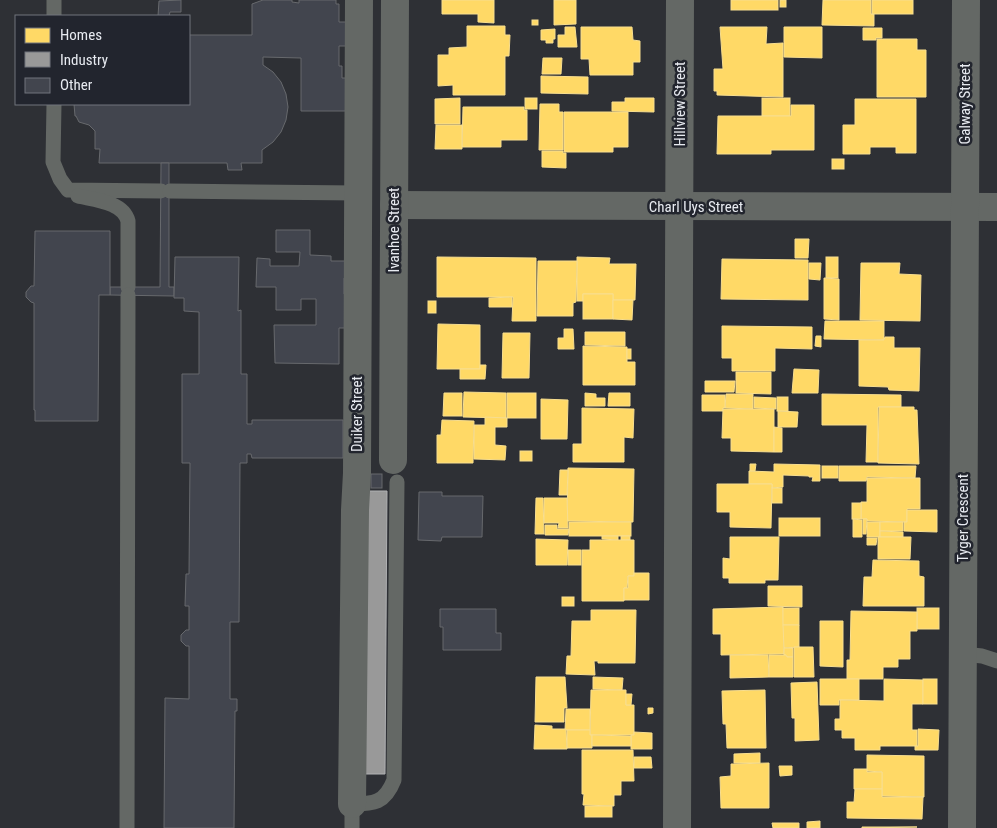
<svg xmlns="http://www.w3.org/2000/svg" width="997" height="828" font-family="'Roboto Condensed',sans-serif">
  <rect width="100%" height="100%" fill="#2e3035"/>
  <g fill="#ffd966" stroke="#f8de8f">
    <path d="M442 0H494V23L478 22V14H442Z"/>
    <path d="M554 0H576V24L554 25Z"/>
    <rect x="731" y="0" width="47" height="10"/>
    <rect x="780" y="0" width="6" height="7"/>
    <path d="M823 0H871V14H874V26L822 25Z"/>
    <rect x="872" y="0" width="41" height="14"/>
    <rect x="532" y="20" width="6" height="5"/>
    <path d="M467 26H505V35H510L509 56H505V95H453V85L438 86V55H449V48L467 47Z"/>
    <path d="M565 27H575L577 47H558V35H565Z"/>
    <path d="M581 27H632L633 40 640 41V62H633V75H590L589 59H581Z"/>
    <path d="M720 27H767L766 44 783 43V97L717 95V91H714V69H723Z"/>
    <path d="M784 27H822V58L784 57Z"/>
    <path d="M863 28H882V38H876V40H863Z"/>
    <path d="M555 29V39H553V43H546V40H541V30Z"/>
    <path d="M877 39H917V50H926V97H877Z"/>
    <path d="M543 58H562L561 74H542Z"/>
    <path d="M541 76 588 77V94L541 93Z"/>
    <path d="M460 98V124H435V99Z"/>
    <rect x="525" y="98" width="12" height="11"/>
    <path d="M625 98H654V112L612 111V102H625Z"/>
    <rect x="762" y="98" width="28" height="18"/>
    <path d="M855 99H916V153H896V147H870V154H843V125H855Z"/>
    <path d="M540 104H559V112H563V150H539Z"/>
    <path d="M791 105H814V150H771V154H717L718 116H791Z"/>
    <path d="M463 107H524V110H527V140H501V147H462Z"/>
    <path d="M564 112H628V147H613V152H564Z"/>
    <path d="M436 125H462V149H435Z"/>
    <path d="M542 151H563V153H566V168L542 167Z"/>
    <rect x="832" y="159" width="12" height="10"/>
    <path d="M795 239H809L808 258H795Z"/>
    <path d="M437 257 536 258V321H512L513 297H437Z"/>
    <path d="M577 257 610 258 609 264H636L635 300H613V294H583V301H577Z"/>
    <rect x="826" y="257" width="12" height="21"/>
    <path d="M722 259 808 260V300L721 299Z"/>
    <path d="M538 261H577L576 302 573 303V316H537Z"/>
    <path d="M809 263H821L820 280 809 279Z"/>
    <path d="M861 263H900L899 274 921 275 920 321 860 320Z"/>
    <path d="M824 278 839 279V320L824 319Z"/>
    <rect x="583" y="294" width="30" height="25"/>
    <path d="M512 297V307H489V298Z"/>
    <path d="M613 300H633L632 320 613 319Z"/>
    <rect x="428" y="301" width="8" height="12"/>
    <path d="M825 321H884V340L824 339Z"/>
    <path d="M438 324 480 325V369H437Z"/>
    <path d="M722 326 812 327V349L775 348V371H732V358H722Z"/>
    <path d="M564 329H573L574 349H558V338H564Z"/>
    <path d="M585 332H625V346L585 345Z"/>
    <path d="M503 333H530L529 378H502Z"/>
    <path d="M816 336H821V347L815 346Z"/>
    <path d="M885 337H894V348H920L919 391 889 390 888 387 859 386V340H884Z"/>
    <path d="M583 346 627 347V362H635V385H583Z"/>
    <rect x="627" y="349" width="4" height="10"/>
    <path d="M480 365H486L485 379H460V369H480Z"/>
    <path d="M794 369 819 370 818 393H792Z"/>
    <path d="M736 372H771V394L736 393Z"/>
    <path d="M705 381H735L734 392H705Z"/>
    <path d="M464 392 506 393V418L463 417Z"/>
    <path d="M444 393H462V416H443Z"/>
    <rect x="507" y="393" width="29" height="25"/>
    <path d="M585 393 596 394V398H605V406H585Z"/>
    <path d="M609 393H630V406H608Z"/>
    <path d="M726 394H753V409L725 408Z"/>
    <path d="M822 394 901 395V407H878V462H866L867 425H822Z"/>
    <path d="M702 395H725V408H723V411H702Z"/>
    <path d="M754 397 776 398V409L754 408Z"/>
    <rect x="777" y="397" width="11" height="14"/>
    <path d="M541 399 568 400 567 439H541Z"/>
    <path d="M879 407H914V410H917L919 464 878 463Z"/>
    <path d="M582 408 634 409 633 438 624 437V462H573V444H582Z"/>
    <path d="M723 409H774V452L731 451V438H722Z"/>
    <path d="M778 411 798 412 797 427H778Z"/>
    <path d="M485 417 507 418V427H495V445L506 446 505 460 474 459V425H485Z"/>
    <path d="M442 420 474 421 473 463H437V435H441Z"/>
    <path d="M774 427 782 428V452H774Z"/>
    <rect x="520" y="451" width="12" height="10"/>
    <path d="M750 464H756L755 471H750Z"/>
    <path d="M774 464 820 465V481H812L813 477H809V476L783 475V487L772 488V484H749V471L774 472Z"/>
    <rect x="822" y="466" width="16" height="12"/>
    <path d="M839 466H916L915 478 867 477 866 481H839Z"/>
    <path d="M568 468 634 469 633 522 567 521Z"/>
    <path d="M560 470H568L567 495H559Z"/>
    <path d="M867 478H920V509H907V522L867 521V519H861V502H867Z"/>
    <path d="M717 484H772L771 528 730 527V512H717Z"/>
    <rect x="772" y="488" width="10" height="15"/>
    <path d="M536 498H543L544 534H535Z"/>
    <path d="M544 498H567L568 528H558L559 523H544Z"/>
    <rect x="852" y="503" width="9" height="16"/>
    <path d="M907 510H937V532L904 531V522H907Z"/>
    <rect x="779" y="518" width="41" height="18"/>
    <path d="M853 519 862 520V537H853Z"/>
    <path d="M863 519H867L866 534H863Z"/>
    <rect x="569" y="522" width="62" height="14"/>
    <rect x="867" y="522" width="13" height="15"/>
    <rect x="880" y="522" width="23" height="9"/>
    <path d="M545 525H557V529H569L568 535H545Z"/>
    <path d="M880 531 903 532V537H880Z"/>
    <path d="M602 536H618V540L602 539Z"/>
    <rect x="621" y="536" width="9" height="4"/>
    <path d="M730 537H779L778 580H765V583H729V578H723V558L730 559Z"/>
    <path d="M878 537H911L910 559H878Z"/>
    <path d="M867 538H877L876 545H867Z"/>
    <path d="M536 539 568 540 567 565H536Z"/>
    <path d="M590 540H634V576H628L627 588H624V601H582V550H590Z"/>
    <rect x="568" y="550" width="13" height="15"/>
    <path d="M873 560 919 561V576L924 577V606H863L864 577H872Z"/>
    <path d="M634 573H649V600H624V588H628V576H634Z"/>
    <path d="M768 586H802V607L768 606Z"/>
    <rect x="562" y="597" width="12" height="9"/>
    <path d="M783 607 784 654 721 655V634H713V609Z"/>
    <rect x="783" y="608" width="16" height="17"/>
    <rect x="917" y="608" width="22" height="21"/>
    <path d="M591 610H636L635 663H598V661H594L595 675 566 674 567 656H571L572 621H591Z"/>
    <path d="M851 611 917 612V631H910V659H898V667H883V679H847V660H850Z"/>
    <path d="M820 621H843V667L820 666Z"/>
    <path d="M783 625H799V647L784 648Z"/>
    <path d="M794 647H813L814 677H794Z"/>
    <path d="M784 648H793V657H787L786 655H784Z"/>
    <path d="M730 655H768L769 677 730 678Z"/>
    <path d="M769 655H786L787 657H793V677H769Z"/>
    <path d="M536 677H565L567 708H564V722H535Z"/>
    <path d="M593 677 623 678 622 690 593 689Z"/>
    <path d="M820 679H859V700H839V705H820Z"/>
    <path d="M884 679 923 680V704H912V730H917V746H880V750H855V738H842V730H835V719H840V700L884 701Z"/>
    <rect x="923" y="679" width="14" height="25"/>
    <path d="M817 682 819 740 795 741V718H792L791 683Z"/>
    <path d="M591 690H626V705H634V735H590Z"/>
    <path d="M765 690 766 748H727L726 724H723L722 691Z"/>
    <path d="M626 694H632L631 705H626Z"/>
    <path d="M648 708H653V713L648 714Z"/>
    <path d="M566 709H590V730H565Z"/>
    <path d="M535 725 552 726V729H566L567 749H534Z"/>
    <path d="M918 729 939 730 938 750H915V746H918Z"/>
    <path d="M567 730H590V735H592V748H567Z"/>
    <path d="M634 732 652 733V749H631V735H634Z"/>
    <path d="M592 735 631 736V746H592Z"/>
    <path d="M582 750H633L634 781H621V795H614V806L583 805 584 794H582Z"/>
    <path d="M760 753V763H734V754Z"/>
    <path d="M867 755 924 756V797L882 796V772L867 771Z"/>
    <path d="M634 757H651L652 768H634Z"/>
    <path d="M769 763V808H721L720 777 731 776V764Z"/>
    <path d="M779 766H792V775L780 776Z"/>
    <path d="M854 769H867V772H882V789H854Z"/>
    <path d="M855 789H882V797H923L922 819 847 818V802H854Z"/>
    <rect x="585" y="806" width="27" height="11"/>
    <path d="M820 821V828H807V822Z"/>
    <path d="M772 823H799V828H773Z"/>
    <path d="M862 827H917L862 828Z"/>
  </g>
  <path fill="#999" stroke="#b0b1b3" d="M367 491H387L385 774H365Z"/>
  <g fill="#42454e" stroke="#67696d">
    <path d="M181 0V12H170L169 16H158L159 1Z"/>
    <path d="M263 0H292V2L299 3V0H336V4H339V22H352V46H339V66H342V78H353V111H301V58L263 57V65L273 72 281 82 286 94 288 107 286 120 281 132 273 142 262 150V163H241L242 170H228L227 163H99L100 149H95V131L89 125 79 122 76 116H75L74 104H189V35H252V4Z"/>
    <path d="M161 163H169V287H174V296L110 295V287H160Z"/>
    <path d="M276 230H310V255L331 256V261H348V278H344V294H347V328H339V364L275 363 274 325H316V299H301V310H276V287H256L257 258 270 259V266H299L300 252H276Z"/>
    <path d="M35 231H110V295H99L98 421H35V410H34V303L31 302 26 297V292L31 286H34Z"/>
    <path d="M175 257H239L238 311 241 310V374H247V424H252V420H343V458H252L251 454H247V463H240L239 622H230V699H237V711H235L234 828H164L165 698 189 699V646H186L181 641V635L186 630H189V606H185L186 574H189L190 463H182V374H199V312L184 311V298H174Z"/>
    <rect x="371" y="474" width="11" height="14"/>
    <path d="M419 492H442V496H483L482 537H442L441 541 418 540Z"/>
    <path d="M440 609H496V633H501V650H443V627H440Z"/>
  </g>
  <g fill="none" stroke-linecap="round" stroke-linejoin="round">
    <g stroke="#646865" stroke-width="15">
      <path d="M54 16V0"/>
      <path d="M54 104 53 162 60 179 68 190 161 191"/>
      <path d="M170 191 358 193"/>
      <path d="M78 196C95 200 123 202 128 221V287"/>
      <path d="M963 654 982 656 997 661"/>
      <path d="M127 828 128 295"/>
      <path d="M352 828V804C374 804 385 803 394 780L397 482"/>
    </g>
    <g stroke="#646865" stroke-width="28">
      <path d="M394 205 997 207"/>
      <path d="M393 460 395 0"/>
      <path d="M352 804 355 510 357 473 359 0"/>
      <path d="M677 828 680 0"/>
      <path d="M962 828 966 0"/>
    </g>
  </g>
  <g text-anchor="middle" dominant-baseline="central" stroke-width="5" stroke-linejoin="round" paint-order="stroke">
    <g font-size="15" fill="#e7eaf0" stroke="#22252e">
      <text transform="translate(680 104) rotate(-90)">Hillview Street</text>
      <text transform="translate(965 104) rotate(-90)">Galway Street</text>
      <text x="696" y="207">Charl Uys Street</text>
      <text transform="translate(394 230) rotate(-90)">Ivanhoe Street</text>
      <text transform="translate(357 414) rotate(-90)">Duiker Street</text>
      <text transform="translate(963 518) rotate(-90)">Tyger Crescent</text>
    </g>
  </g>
  <rect x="15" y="15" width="175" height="90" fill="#22252e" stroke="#71747c"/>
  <rect x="25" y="28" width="25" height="15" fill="#ffd966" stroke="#71747c"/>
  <text x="60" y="40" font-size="15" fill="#e7eaf0">Homes</text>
  <rect x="25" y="52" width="25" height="15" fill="#999999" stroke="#71747c"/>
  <text x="60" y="65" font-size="15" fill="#e7eaf0">Industry</text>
  <rect x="25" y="78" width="25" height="15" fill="#42454e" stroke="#71747c"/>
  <text x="60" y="90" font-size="15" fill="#e7eaf0">Other</text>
</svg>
